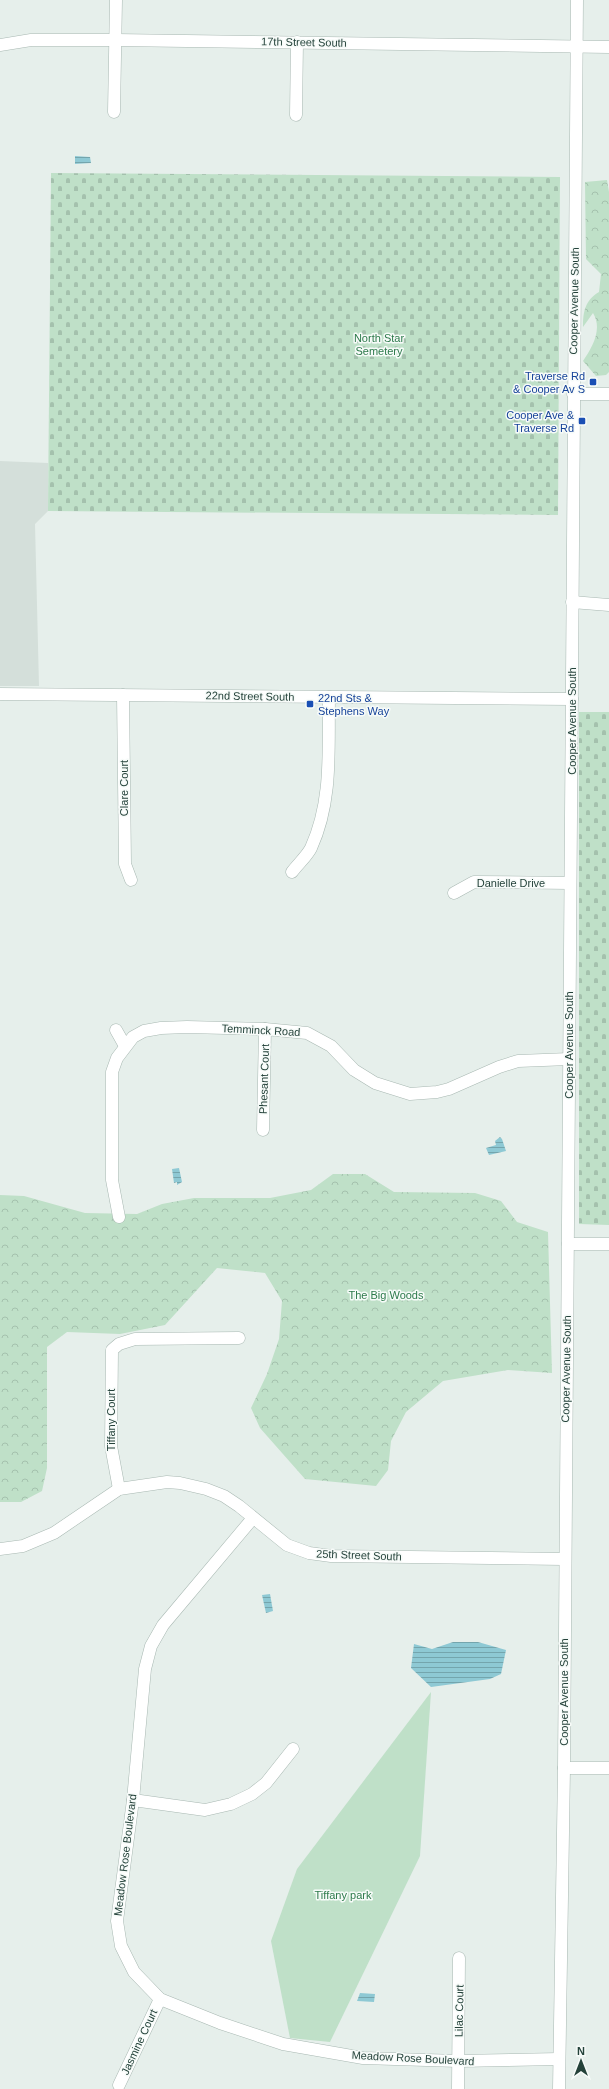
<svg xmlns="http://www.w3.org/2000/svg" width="609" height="2089" font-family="Helvetica,sans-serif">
  <defs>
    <pattern id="forest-crowns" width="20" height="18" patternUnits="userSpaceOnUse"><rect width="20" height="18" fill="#bfe0c8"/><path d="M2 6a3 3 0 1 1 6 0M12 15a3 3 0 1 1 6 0" fill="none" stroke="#a4c1ad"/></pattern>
    <pattern id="cemetery-stones" width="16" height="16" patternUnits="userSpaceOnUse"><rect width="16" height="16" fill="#bfe0c8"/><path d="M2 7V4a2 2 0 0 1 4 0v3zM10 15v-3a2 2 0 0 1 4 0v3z" fill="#a4c1ad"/></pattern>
    <pattern id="water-rules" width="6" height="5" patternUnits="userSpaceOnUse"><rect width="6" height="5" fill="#8ec9d4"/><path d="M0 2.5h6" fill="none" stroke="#74a5ad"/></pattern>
  </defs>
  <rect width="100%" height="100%" fill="#e6efeb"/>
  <path fill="#d4dfda" d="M0 461 48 463V511L35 524 39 686H0Z"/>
  <g fill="url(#forest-crowns)">
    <path d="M607 180 609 192V372L606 375 596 376 583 361C592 348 603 329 593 313L583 327C583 312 585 300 599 292L601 274 586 259 585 182Z"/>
    <path d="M333 1174H365L394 1192 475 1193 501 1201 517 1222 548 1232 552 1373 508 1370 443 1381 406 1412 391 1441 388 1470 376 1486 305 1479 260 1428 251 1408 267 1374 279 1339 282 1301 265 1273 217 1268 165 1325 120 1334 67 1332 47 1347V1468L42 1491 21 1502H0V1195L24 1196 85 1213 137 1214 162 1204 194 1198H270L311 1190Z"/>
  </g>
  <g fill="url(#cemetery-stones)">
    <path d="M51 173 560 177 558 515 48 511Z"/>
    <path d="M579 712H609V1225L579 1224Z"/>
  </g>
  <path fill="#bfe0c8" d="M431 1692 420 1856 330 2042 290 2038 271 1941 297 1869Z"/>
  <g fill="url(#water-rules)">
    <path d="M75 156 90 157 91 163 75 164Z"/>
    <path d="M500 1137 502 1139 506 1151 489 1155 486 1148 496 1145 495 1141Z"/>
    <path d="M179 1168 182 1182 177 1185V1182L174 1183 172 1169Z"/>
    <path d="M270 1594 273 1611 266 1613 262 1595Z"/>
    <path d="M453 1642H478L506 1650 501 1674 490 1679 431 1687 411 1668 414 1644 432 1649Z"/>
    <path d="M360 1993 375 1994 374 2002 357 2001Z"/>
  </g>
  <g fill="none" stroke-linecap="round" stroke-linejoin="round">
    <defs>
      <g id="minor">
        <path d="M0 45 31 40H116L609 47"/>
        <path d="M114 112 116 0"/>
        <path d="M296 115 297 42"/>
        <path d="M573 394H609"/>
        <path d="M572 602 609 605"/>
        <path d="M0 694 572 699"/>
        <path d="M123 695 125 864 131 880"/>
        <path d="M292 872C298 864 307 856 311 848 333 800 328 749 329 697"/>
        <path d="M454 893 474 882 570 883"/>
        <path d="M116 1030 125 1046"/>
        <path d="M263 1130 265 1029"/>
        <path d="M119 1217 112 1180V1072L117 1058 133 1037 144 1031 161 1028 187 1027 265 1029 307 1033 331 1046 354 1070 375 1083 410 1094 437 1092 449 1089 499 1067 518 1061 569 1059"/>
        <path d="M568 1244H609"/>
        <path d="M119 1489 111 1446 112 1350 119 1344 135 1339 239 1338"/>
        <path d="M253 1518 163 1625 151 1646 145 1669 133 1800 117 1921 121 1946 134 1972 160 1999 220 2023 283 2044 363 2058 458 2061 559 2059"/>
        <path d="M0 1549 23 1546 54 1533 119 1489 167 1482 180 1483 206 1489 224 1496 239 1506 287 1545 309 1553 331 1556 564 1559"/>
        <path d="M564 1768H609"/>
        <path d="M133 1800 205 1810 231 1804 252 1794 266 1783 293 1749"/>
        <path d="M119 2085 160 1999"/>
        <path d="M458 2089 459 1958"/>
        <path d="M559 2089 564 1768 577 0"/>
      </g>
    </defs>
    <use href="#minor" stroke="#a8b8b2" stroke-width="13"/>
    <use href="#minor" stroke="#fff" stroke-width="12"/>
  </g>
  <g fill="#1a4fb4" stroke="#f7fbf9" stroke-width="1.5">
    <rect x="589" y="378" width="8" height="8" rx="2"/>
    <rect x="578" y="417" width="8" height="8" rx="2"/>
    <rect x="306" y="700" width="8" height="8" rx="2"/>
  </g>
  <g text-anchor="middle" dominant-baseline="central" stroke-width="3" stroke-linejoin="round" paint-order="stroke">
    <g font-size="11" fill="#24423a" stroke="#f7fbf9">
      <text transform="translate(304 42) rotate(1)">17th Street South</text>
      <text transform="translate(574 301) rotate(-89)">Cooper Avenue South</text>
      <text transform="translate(250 696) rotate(1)">22nd Street South</text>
      <text transform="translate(572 721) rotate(-90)">Cooper Avenue South</text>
      <text transform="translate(124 788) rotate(-90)">Clare Court</text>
      <text x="511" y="883">Danielle Drive</text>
      <text transform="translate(261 1030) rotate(3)">Temminck Road</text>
      <text transform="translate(569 1045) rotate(-90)">Cooper Avenue South</text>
      <text transform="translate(264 1079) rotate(-88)">Phesant Court</text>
      <text transform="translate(566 1369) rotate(-89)">Cooper Avenue South</text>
      <text transform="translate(111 1420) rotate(-90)">Tiffany Court</text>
      <text transform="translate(359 1555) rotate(2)">25th Street South</text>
      <text transform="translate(564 1692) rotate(-90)">Cooper Avenue South</text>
      <text transform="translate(125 1855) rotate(-83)">Meadow Rose Boulevard</text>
      <text transform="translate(459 2011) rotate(-89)">Lilac Court</text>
      <text transform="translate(139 2042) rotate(-65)">Jasmine Court</text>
      <text transform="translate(413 2058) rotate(3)">Meadow Rose Boulevard</text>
    </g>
    <g font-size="11" fill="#2d7a4b" stroke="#f7fbf9">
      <text x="379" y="338">North Star<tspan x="379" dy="13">Semetery</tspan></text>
      <text x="386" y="1295">The Big Woods</text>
      <text x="343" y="1895">Tiffany park</text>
    </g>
    <g font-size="11" fill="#164399" stroke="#f7fbf9" text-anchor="end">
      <text x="585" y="376">Traverse Rd<tspan x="585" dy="13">&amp; Cooper Av S</tspan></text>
      <text x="574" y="415">Cooper Ave &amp;<tspan x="574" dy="13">Traverse Rd</tspan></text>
      <text x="318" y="698" text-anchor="start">22nd Sts &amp;<tspan x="318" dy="13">Stephens Way</tspan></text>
    </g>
  </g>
  <g transform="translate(581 2061)" stroke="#f7fbf9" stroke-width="3" paint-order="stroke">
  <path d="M0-3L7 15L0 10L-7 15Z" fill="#24423a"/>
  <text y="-6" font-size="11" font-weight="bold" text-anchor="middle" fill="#24423a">N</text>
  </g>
</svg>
